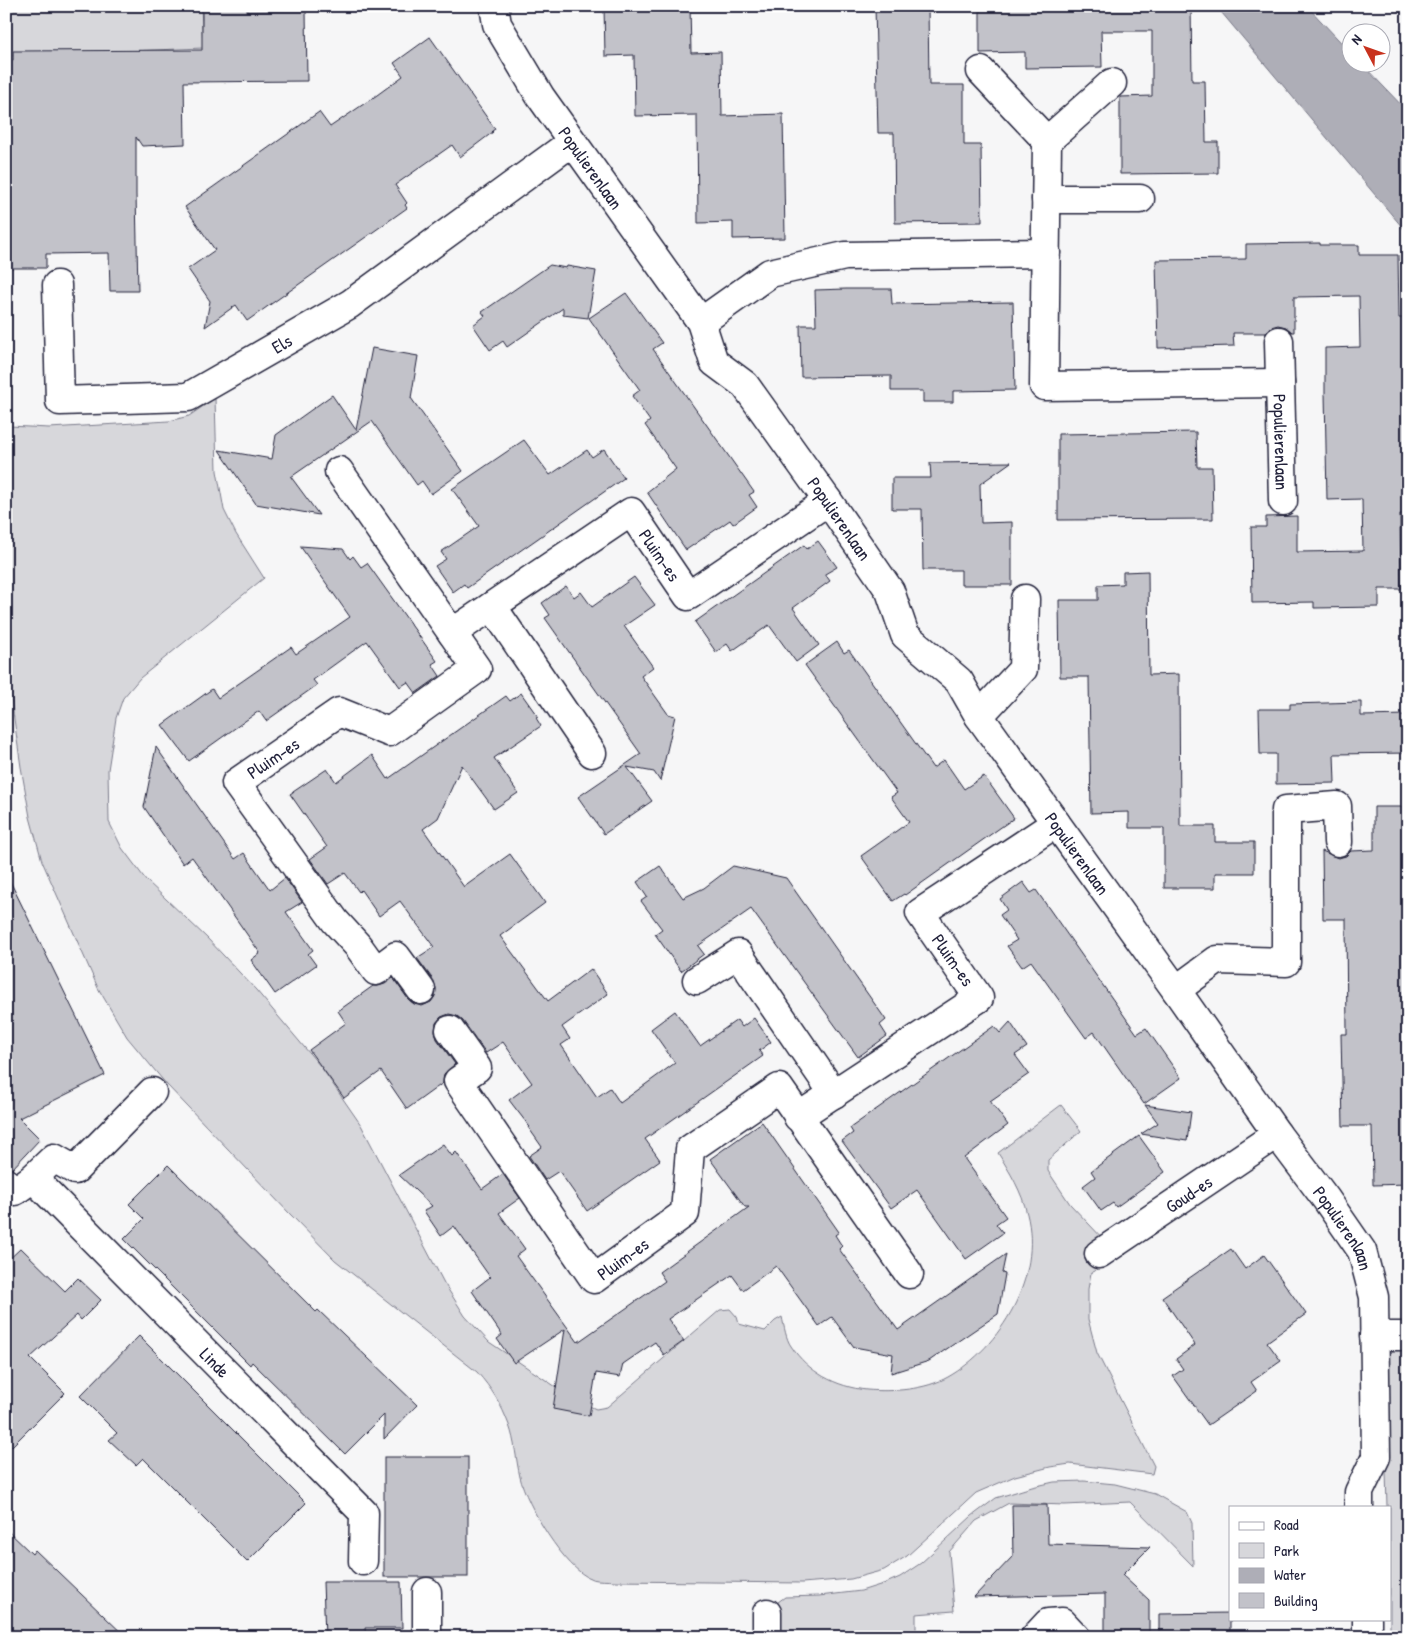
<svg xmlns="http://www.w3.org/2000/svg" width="1414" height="1643" font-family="'Patrick Hand',sans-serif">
  <rect width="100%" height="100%" fill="#f6f6f7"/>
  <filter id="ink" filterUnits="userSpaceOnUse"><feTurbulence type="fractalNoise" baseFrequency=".02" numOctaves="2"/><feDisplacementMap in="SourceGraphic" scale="10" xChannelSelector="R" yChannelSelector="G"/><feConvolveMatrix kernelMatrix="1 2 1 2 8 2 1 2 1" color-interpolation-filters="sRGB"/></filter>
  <g filter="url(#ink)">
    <g fill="#d7d7db" stroke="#7c7c8b">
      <path d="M6 6H201L203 48 6 56Z"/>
      <path d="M215 398 217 471 224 510 236 534 264 578 140 678 123 698 116 718 108 770 109 822 122 848 146 880 207 938 256 990 321 1067 361 1125 444 1283 465 1316 489 1342 574 1399 596 1409 607 1407 705 1323 720 1310 730 1309 737 1317 739 1324 765 1331 775 1321 782 1317C784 1326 786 1339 791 1346 808 1372 836 1387 867 1390 892 1392 925 1390 948 1377 1001 1347 1043 1276 1027 1214 1022 1192 1010 1172 998 1153L1061 1105 1081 1131 1048 1160V1171L1070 1204 1106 1242 1120 1247 1095 1271 1091 1273 1088 1289V1319L1097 1353 1154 1466 1152 1474 1070 1464 1050 1467 1015 1476 976 1493 907 1556 884 1570 851 1579 802 1583 615 1581C608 1580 599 1581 592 1579 565 1570 526 1504 520 1477 516 1460 515 1441 509 1425 501 1404 492 1389 477 1372L335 1260 290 1214 167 1085 127 1037 98 988 42 861 30 817 21 767 6 664V423L9 426 49 428 169 421 189 416Z"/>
      <path d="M1393 1350H1408V1637H1390V1507H1387L1383 1360Z"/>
      <path d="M1084 1481 1115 1484 1155 1494 1187 1512 1192 1523 1193 1566 1130 1502 1065 1505 1009 1503 976 1521 949 1552 954 1611 916 1614V1637H777L774 1608 778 1602 785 1597 819 1596 861 1591 886 1583 900 1577 921 1563 972 1516 996 1498 1032 1487 1054 1482Z"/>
    </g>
    <path fill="#aeaeb7" stroke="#767685" d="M1216 6H1307L1351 53 1352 62 1361 63 1408 112V234Z"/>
    <g fill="#c2c2c9" stroke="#22223b">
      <path d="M202 6H247V11L306 10 307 81 184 82 185 144 142 146 136 137V194L138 291H110L109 253 46 254V268H6V60H13V51L202 50Z"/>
      <path d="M604 6H690L691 53 721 52 722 116 783 114 785 238 733 239V222L698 223 697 115 635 116 634 55 605 56Z"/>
      <path d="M875 6H928L929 85H964V145H981L982 222 895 223 894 133H878Z"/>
      <path d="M980 6H1191L1192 81H1205L1206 142H1218V173L1120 174V97L1152 96V31H1101L1102 67 1025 68V52L980 53Z"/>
      <path d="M430 37 495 129 492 131 493 132 460 157 452 145 395 185 407 203 405 205 407 208 247 321 236 305 205 327 210 301 188 269 215 250 185 207 319 112 330 127 377 95 403 76 394 63Z"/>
      <path d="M1320 243V245H1359V255H1398L1399 318H1408V514H1400L1401 589H1379V607L1314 608V602L1252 603 1251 527H1266V517L1297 516V552L1363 551 1362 499 1327 500 1325 392V348L1360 347 1359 296 1294 297V332H1292L1286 327 1278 325 1271 327 1266 333H1233L1234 346 1158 348 1156 260 1246 259V244Z"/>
      <path d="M550 265 566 268 567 266 596 271 588 318 563 315V308L507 347 503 341 490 350 473 325 485 316 482 312Z"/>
      <path d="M846 289H891L892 304 1013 302 1015 390 953 391V402H923V391H891V376L801 377 800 325H816L815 290Z"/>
      <path d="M626 293 662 343 653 349 754 492 749 495 757 507 733 524 730 520 686 550 647 492 676 469 645 425 650 421 632 396 640 390 589 318Z"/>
      <path d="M372 348 418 356 411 398 463 471 431 494 422 481 417 485 372 421 291 477 319 515 256 504 219 450 272 459 276 435 332 395 356 430Z"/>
      <path d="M1196 432 1197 467H1212L1213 519 1058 520V434Z"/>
      <path d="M524 440 550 475 587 450 592 457 604 449 624 478 467 588 464 584 453 592 435 566 446 559 441 552 479 526 452 489Z"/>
      <path d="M1011 462 980 484 981 523 1012 522V585H961V570H923L922 509H892V478H931L930 463Z"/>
      <path d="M818 541 837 567 825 574 830 581 793 608 819 645 796 662 769 625 732 651 727 644 716 652 695 622 804 545 807 549Z"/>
      <path d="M300 546 343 549 350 559 353 556 361 567 367 563 437 661 432 664 440 676 416 693 408 682 400 687 367 641 313 680 317 685 266 721 259 711 189 761 162 725 212 689 218 698 291 647 296 654 350 617Z"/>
      <path d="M1148 571 1149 675 1179 674 1180 826H1215V842H1254V873H1215V888H1164V828H1129V812L1091 813 1089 677H1060L1059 600H1098V585L1123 584V572Z"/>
      <path d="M634 577 655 605 624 626 653 667 641 676 668 714 675 716 660 781 654 772 627 767 652 801 604 834 578 797 641 754 545 618 550 615 542 603 566 586 574 597 581 592 592 607Z"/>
      <path d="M837 642 844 653 849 650 933 768 944 760 964 789 984 776 1014 818 905 895 904 894 893 901 861 856 909 822 891 797 897 793 805 665Z"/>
      <path d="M521 693 538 717 536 718 541 726 494 758 518 793 494 809 462 765 438 818 423 829 464 887 510 854 545 903 500 936 548 1001 591 969 608 994 562 1027 570 1039 561 1045 597 1097 610 1088 620 1103 675 1063 651 1029 675 1011 700 1046 737 1020 742 1027 754 1018 771 1042 759 1051 763 1056 645 1139 660 1160 587 1211 559 1171 545 1180 529 1156 542 1147 528 1127 529 1126 509 1100 532 1083 503 1042 486 1053 463 1021 457 1016 449 1014 441 1017 436 1023 435 1032 437 1039 455 1064 444 1074 443 1083 407 1109 381 1071 344 1098 309 1050 346 1023 338 1011 373 986H378L385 984 393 978 408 999 414 1004 422 1006 431 1002 435 996 436 988 434 981 417 958 434 947 400 901 379 916 361 890 359 892 345 873 328 884 310 859 327 847 290 794 327 769 336 782 372 755 388 779 506 696 510 701Z"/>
      <path d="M1361 702V716L1408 715V753L1334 754 1335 783 1276 784V754H1260L1259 709H1290V704Z"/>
      <path d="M156 747 235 859 244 853 270 890 285 878 302 902 286 912 313 950 308 954 316 965 275 994 251 960 260 953 225 903 192 857 183 864 144 807Z"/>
      <path d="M1374 807H1408V1184L1373 1185 1372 1126H1343L1341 1034H1347L1346 919H1323L1322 851 1338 858 1346 856 1351 851 1374 850Z"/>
      <path d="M660 866 683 898 704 888 733 866 786 878 886 1020 880 1025 887 1036 858 1057 751 909 698 946 704 954 681 971 655 934 662 929 641 901 647 897 637 882Z"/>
      <path d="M6 873 105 1075 19 1118 40 1139 12 1169 6 1168Z"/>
      <path d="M1023 882 1031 893 1036 890 1137 1034 1146 1028 1181 1078 1144 1104 1094 1032 1086 1038 1031 961 1022 967 1007 946 1017 940 1000 915 1007 910 1000 899Z"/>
      <path d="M1010 1022 1027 1047 1015 1055 1029 1074 990 1101 1008 1125 964 1158 1006 1217 996 1224 1003 1233 966 1259 917 1190 891 1208 842 1141 853 1133 850 1128 994 1026 1000 1033Z"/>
      <path d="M1145 1105 1191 1112 1187 1141 1141 1134 1158 1123Z"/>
      <path d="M762 1122 839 1232 835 1235 842 1246 839 1249 898 1330 1006 1254 1002 1273 1005 1274 998 1314 929 1361 891 1373 893 1354 854 1347 832 1317 819 1326 776 1266 743 1290 732 1275 668 1319 684 1341 664 1355 655 1342 623 1364 620 1377 596 1373 589 1416 553 1409 565 1329 514 1363 497 1339 502 1335 472 1291 490 1277 454 1226 441 1236 424 1211 432 1206 399 1175 443 1144 452 1156 456 1152 482 1189 503 1174 520 1198 499 1213 525 1249 516 1256 578 1342 665 1281 659 1272 749 1207H745L710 1159Z"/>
      <path d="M1139 1136 1165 1172 1116 1207 1113 1203 1101 1211 1083 1186 1095 1177 1091 1171Z"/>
      <path d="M168 1165 316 1312 318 1310 417 1405 384 1439V1415L345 1454 252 1362 250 1365 124 1239 144 1219 129 1204Z"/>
      <path d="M21 1248 65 1291 78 1278 101 1300 81 1320 77 1315 30 1358 65 1393 6 1452V1262Z"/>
      <path d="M1231 1249 1245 1269 1264 1255 1306 1314 1267 1342 1281 1361 1251 1382 1257 1391 1208 1425 1173 1376 1183 1369 1176 1359 1195 1345 1162 1297Z"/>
      <path d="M139 1336 306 1503 247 1562 143 1458 136 1465 109 1440 117 1433 80 1396Z"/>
      <rect x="384" y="1457" width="84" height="120"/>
      <path d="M1012 1505H1047L1048 1544 1150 1547 1122 1575 1149 1600V1637H1105V1594L974 1597 1013 1556Z"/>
      <path d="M6 1529 32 1554 35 1550 126 1637H6Z"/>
      <path d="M323 1582H401L402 1628H365L366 1637H325Z"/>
      <path d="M1230 1613V1637H1159V1614Z"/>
    </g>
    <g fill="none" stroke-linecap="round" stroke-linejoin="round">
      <defs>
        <g id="minor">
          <path id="s1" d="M494 6 497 24 540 96 701 322 714 362 745 385 828 501 890 591 905 635 959 681 979 716 1176 990 1277 1134 1326 1199 1362 1251 1374 1297 1376 1457 1359 1492V1507"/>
          <path d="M981 71 1047 141 1044 386 1280 383"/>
          <path d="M1047 141 1112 83"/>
          <path d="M1046 199H1140"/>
          <path id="s2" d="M57 285 60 401 188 397 350 304 572 142"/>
          <path d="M701 322 770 273 845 256 1046 253"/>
          <path id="s3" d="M1279 341 1283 501"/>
          <path d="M339 471 477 669 389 732 339 712 236 783 335 921 358 946 376 971 396 956 421 990"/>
          <path d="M492 606 592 753"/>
          <path id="s4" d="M452 633 631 512 688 596 828 501"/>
          <path d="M979 716 1023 669 1025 599"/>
          <path d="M697 980 738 954 834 1094"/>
          <path d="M1176 990 1217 960 1286 962V810L1337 806 1338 842"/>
          <path id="s5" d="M450 1030 477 1068 458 1081 594 1279 685 1213 690 1149 779 1088 909 1274"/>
          <path d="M798 1117 979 998 920 913 1056 823"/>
          <path id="s6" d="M33 1178 364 1513 363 1561"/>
          <path d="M6 1183 15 1191 33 1178 54 1158 75 1170 152 1092"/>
          <path id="s7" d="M1099 1254 1277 1134"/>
          <path d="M1374 1336H1408"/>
          <path d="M427 1592V1637"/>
          <path d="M767 1613V1637"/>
          <path d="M1035 1637 1048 1623 1062 1622 1076 1637"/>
          <path d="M1367 1637V1619"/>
        </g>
      </defs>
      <use href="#minor" stroke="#22223b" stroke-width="31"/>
      <use href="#minor" stroke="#fff" stroke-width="28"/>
    </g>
  </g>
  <g text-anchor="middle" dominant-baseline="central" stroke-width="4.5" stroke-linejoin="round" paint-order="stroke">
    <g font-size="18" fill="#22223b" stroke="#fff">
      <text stroke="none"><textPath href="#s1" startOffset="190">Populierenlaan</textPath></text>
      <text stroke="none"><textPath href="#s2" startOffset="352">Els</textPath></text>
      <text stroke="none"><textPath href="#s3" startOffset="101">Populierenlaan</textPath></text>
      <text stroke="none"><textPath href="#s1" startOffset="624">Populierenlaan</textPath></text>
      <text stroke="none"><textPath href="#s4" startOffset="268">Pluim-es</textPath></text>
      <text transform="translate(273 758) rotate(-34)">Pluim-es</text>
      <text stroke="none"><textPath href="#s1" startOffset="1039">Populierenlaan</textPath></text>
      <text transform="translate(953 960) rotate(55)">Pluim-es</text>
      <text stroke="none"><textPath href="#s7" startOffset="108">Goud-es</textPath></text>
      <text stroke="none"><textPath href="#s1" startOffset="1499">Populierenlaan</textPath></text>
      <text stroke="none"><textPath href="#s5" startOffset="345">Pluim-es</textPath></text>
      <text stroke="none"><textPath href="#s6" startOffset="259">Linde</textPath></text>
    </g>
  </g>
  <rect width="1414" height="1643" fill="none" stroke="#fff" stroke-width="25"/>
  <rect x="12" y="12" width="1389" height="1618" fill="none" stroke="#22223b" stroke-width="2" filter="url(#ink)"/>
  <rect x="1229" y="1506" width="162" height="115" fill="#ffffff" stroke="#a7a7b1"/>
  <rect x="1239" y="1522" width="25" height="8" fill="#ffffff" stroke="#a7a7b1"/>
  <text x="1274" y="1530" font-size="15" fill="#22223b">Road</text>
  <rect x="1239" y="1543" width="25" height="15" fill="#d7d7db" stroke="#a7a7b1"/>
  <text x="1274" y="1556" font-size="15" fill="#22223b">Park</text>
  <rect x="1239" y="1568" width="25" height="15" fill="#aeaeb7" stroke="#a7a7b1"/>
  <text x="1274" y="1580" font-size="15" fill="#22223b">Water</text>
  <rect x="1239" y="1593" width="25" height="15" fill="#c2c2c9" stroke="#a7a7b1"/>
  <text x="1274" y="1606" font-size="15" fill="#22223b">Building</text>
  <g transform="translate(1366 48) rotate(311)"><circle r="24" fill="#ffffff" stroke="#a7a7b1"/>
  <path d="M0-4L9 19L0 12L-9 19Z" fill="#c8321e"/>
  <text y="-8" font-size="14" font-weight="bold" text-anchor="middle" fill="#22223b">N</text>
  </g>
</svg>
